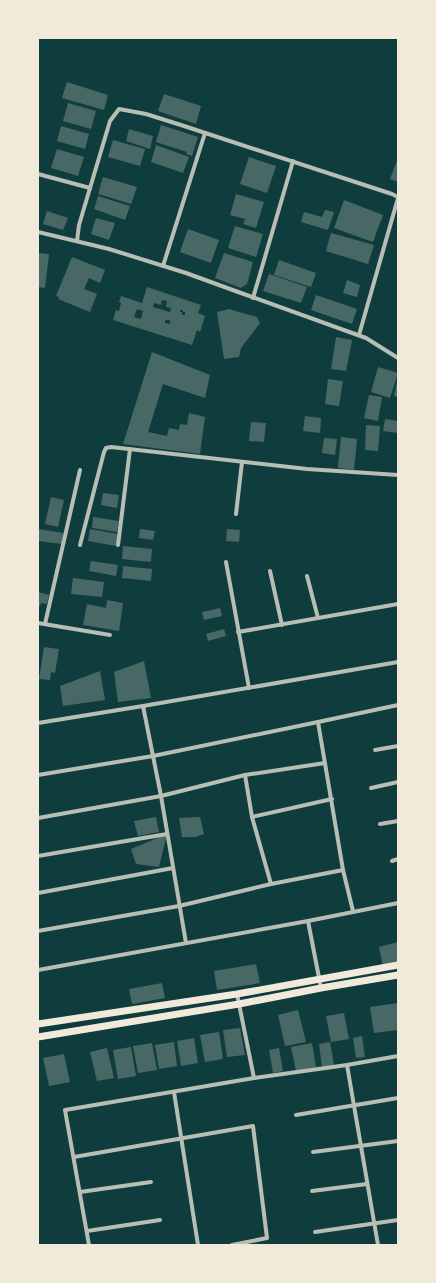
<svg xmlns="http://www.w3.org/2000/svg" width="436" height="1283" font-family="Cabin,sans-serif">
  <rect width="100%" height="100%" fill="#0f3d3e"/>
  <g fill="#486865" fill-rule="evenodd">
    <path d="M67 82 108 95 104 110 62 98Z"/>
    <path d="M164 94 201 106 196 124 158 111Z"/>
    <path d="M68 103 96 111 91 129 63 121Z"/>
    <path d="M161 125 198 137 192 156 186 154 187 152 156 142Z"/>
    <path d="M61 126 89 134 85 149 57 141Z"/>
    <path d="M129 129 153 136 150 149 126 141Z"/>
    <path d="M113 140 145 149 140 166 108 157Z"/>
    <path d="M156 145 189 157 183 173 151 162Z"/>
    <path d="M57 149 84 157 78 176 51 168Z"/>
    <path d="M249 157 276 166 267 193 240 184Z"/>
    <path d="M398 158V182L390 179Z"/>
    <path d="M103 177 137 187 131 204 98 194Z"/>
    <path d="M236 194 264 202 256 228 243 224 245 219 230 215Z"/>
    <path d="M98 196 130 206 125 220 94 209Z"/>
    <path d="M344 200 383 215 373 242 334 228Z"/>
    <path d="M325 210 334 212 328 230 301 222 304 212 322 217Z"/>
    <path d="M47 211 68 218 63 230 43 224Z"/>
    <path d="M96 218 115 223 109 240 91 234Z"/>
    <path d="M235 226 263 234 256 257 228 248Z"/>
    <path d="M188 229 219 240 211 263 180 252Z"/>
    <path d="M331 233 374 245 368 264 326 251Z"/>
    <path d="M38 253 49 254 45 288 38 287Z"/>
    <path d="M224 253 253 262 247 284 241 288 215 278Z"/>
    <path d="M72 257 105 270 100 283 89 278 84 289 97 294 90 312 58 299 59 297 56 296Z"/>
    <path d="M279 260 316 273 311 287 274 275Z"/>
    <path d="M269 274 307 287 301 303 263 291Z"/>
    <path d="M347 280 360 285 357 297 343 293Z"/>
    <path d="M147 287 201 305 198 313 205 316 200 332 197 330 192 345 113 320 116 310 119 311 121 303 119 302 121 296 142 303ZM162 300 167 301 166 307 171 308 170 312 153 307 154 303 161 305ZM137 309 143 311 141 319 134 317ZM180 310H183V312H185V315H182V312H180ZM165 320H170V324L165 323Z"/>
    <path d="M316 295 357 309 352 324 311 310Z"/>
    <path d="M229 309 257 317 260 323 241 348 239 357 224 359 217 312Z"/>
    <path d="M336 337 352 340 346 371 331 369Z"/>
    <path d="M152 352 210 375 205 398 163 384 148 432 167 436 169 428 179 430 180 424 187 425 189 413 205 417 200 454 123 444Z"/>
    <path d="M378 367 398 373 390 398 371 392Z"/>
    <path d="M328 379 343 381 339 406 325 404Z"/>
    <path d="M397 382H398V397L394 396Z"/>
    <path d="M369 395 382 397 378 421 364 418Z"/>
    <path d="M305 416 321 418 320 433 303 431Z"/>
    <path d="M385 419 398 421V433L383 431Z"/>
    <path d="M251 422 266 423 264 442 249 441Z"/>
    <path d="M366 425 380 426 378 451 365 450Z"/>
    <path d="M341 437 357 439 354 470 338 468Z"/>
    <path d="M324 438 337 439 335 455 322 453Z"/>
    <path d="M103 493 119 495 117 508 101 505Z"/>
    <path d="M51 497 64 500 58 527 45 524Z"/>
    <path d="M93 517 119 521 117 532 92 528Z"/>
    <path d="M39 529 63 533 62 544 38 541Z"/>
    <path d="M90 529 118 534 116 546 88 541Z"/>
    <path d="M140 529 155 531 153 540 139 538Z"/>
    <path d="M227 529 240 530 239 542 226 541Z"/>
    <path d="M123 546 152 549 151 562 122 559Z"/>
    <path d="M91 561 118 565 116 576 89 571Z"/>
    <path d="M123 566 152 569 151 581 122 578Z"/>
    <path d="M73 578 104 582 102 597 71 594Z"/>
    <path d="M38 592 49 595 47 604 41 603 40 606H38Z"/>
    <path d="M107 600 123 603 119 631 83 625 87 604 106 608Z"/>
    <path d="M220 608 222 616 204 620 202 612Z"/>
    <path d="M224 629 226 636 208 641 206 634Z"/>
    <path d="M44 647 59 649 55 673 51 672 50 680 39 679Z"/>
    <path d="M144 661 151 698 118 702 114 672Z"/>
    <path d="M100 671 105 700 63 706 60 686Z"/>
    <path d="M156 817 159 832 138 836 134 821Z"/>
    <path d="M200 817 204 834 196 837H182L179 818Z"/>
    <path d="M167 834 159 867 136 864 131 849Z"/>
    <path d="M398 942V964L383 967 379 947Z"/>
    <path d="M256 964 260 983 217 990 214 971Z"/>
    <path d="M162 983 165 998 132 1004 129 989Z"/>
    <path d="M398 1003V1030L374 1033 370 1007Z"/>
    <path d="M298 1010 306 1042 285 1046 278 1015Z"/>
    <path d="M344 1013 349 1039 331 1042 326 1016Z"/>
    <path d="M240 1028 245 1055 227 1057 223 1030Z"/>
    <path d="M219 1032 223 1059 205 1062 200 1035Z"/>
    <path d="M362 1036 365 1057 356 1058 353 1038Z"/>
    <path d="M194 1038 198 1063 181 1066 177 1041Z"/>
    <path d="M174 1042 177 1066 159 1069 155 1045Z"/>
    <path d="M330 1042 334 1065 322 1067 319 1044Z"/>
    <path d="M152 1043 157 1070 138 1073 133 1046Z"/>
    <path d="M312 1043 316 1067 296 1071 291 1047Z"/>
    <path d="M131 1047 136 1076 118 1079 113 1050Z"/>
    <path d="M107 1048 114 1078 97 1081 90 1052Z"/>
    <path d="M279 1048 283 1071 273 1073 269 1050Z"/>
    <path d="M64 1054 70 1082 49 1086 43 1058Z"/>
  </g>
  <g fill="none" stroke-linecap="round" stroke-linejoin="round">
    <g stroke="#b8beb3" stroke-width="4">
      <path d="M38 174 90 188"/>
      <path d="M38 232 109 249 186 273 241 293 366 338 398 358"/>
      <path d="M77 241 79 225 110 121 119 109 146 114 181 125 392 194 398 197"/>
      <path d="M163 266 205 133"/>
      <path d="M253 298 293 161"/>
      <path d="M359 335 398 198"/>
      <path d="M236 514 242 462"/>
      <path d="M80 545 104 452 106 448 111 447 307 469 398 475"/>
      <path d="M118 545 130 449"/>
      <path d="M226 562 249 688"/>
      <path d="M270 571 282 625"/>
      <path d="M307 576 318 618"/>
      <path d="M38 623 110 635"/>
      <path d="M45 624 80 470"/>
      <path d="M238 632 398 604"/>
      <path d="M143 706 161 796 186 943"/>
      <path d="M318 722 343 870 353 911"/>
      <path d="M38 723 143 706 398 662"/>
      <path d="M375 750 398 746"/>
      <path d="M38 775 153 756 318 722 398 705"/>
      <path d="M245 775 252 817 271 884"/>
      <path d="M371 788 398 782"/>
      <path d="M252 817 332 799"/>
      <path d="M38 818 161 796 245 775 325 763"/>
      <path d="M380 824 398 821"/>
      <path d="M38 856 167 834"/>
      <path d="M392 861 398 859"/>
      <path d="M38 893 173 868"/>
      <path d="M308 921 321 988"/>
      <path d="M38 931 179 906 271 884 343 870"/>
      <path d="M38 970 308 921 398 903"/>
      <path d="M237 994 254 1078"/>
      <path d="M347 1065 378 1245"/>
      <path d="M174 1092 198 1245"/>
      <path d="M296 1115 398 1098"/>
      <path d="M313 1152 398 1141"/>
      <path d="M74 1157 253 1126 267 1238 232 1245"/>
      <path d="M312 1191 367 1184"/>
      <path d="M80 1192 151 1182"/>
      <path d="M87 1231 160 1220"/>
      <path d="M315 1232 398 1220"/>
      <path d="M89 1245 65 1110 254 1078 347 1065 398 1056"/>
    </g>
    <g stroke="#f1e9da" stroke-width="7">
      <path d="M38 1024 237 994 398 965"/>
      <path d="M38 1037 239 1004 321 988 398 975"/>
    </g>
  </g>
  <rect width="436" height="1283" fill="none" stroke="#f1e9da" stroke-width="78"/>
</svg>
